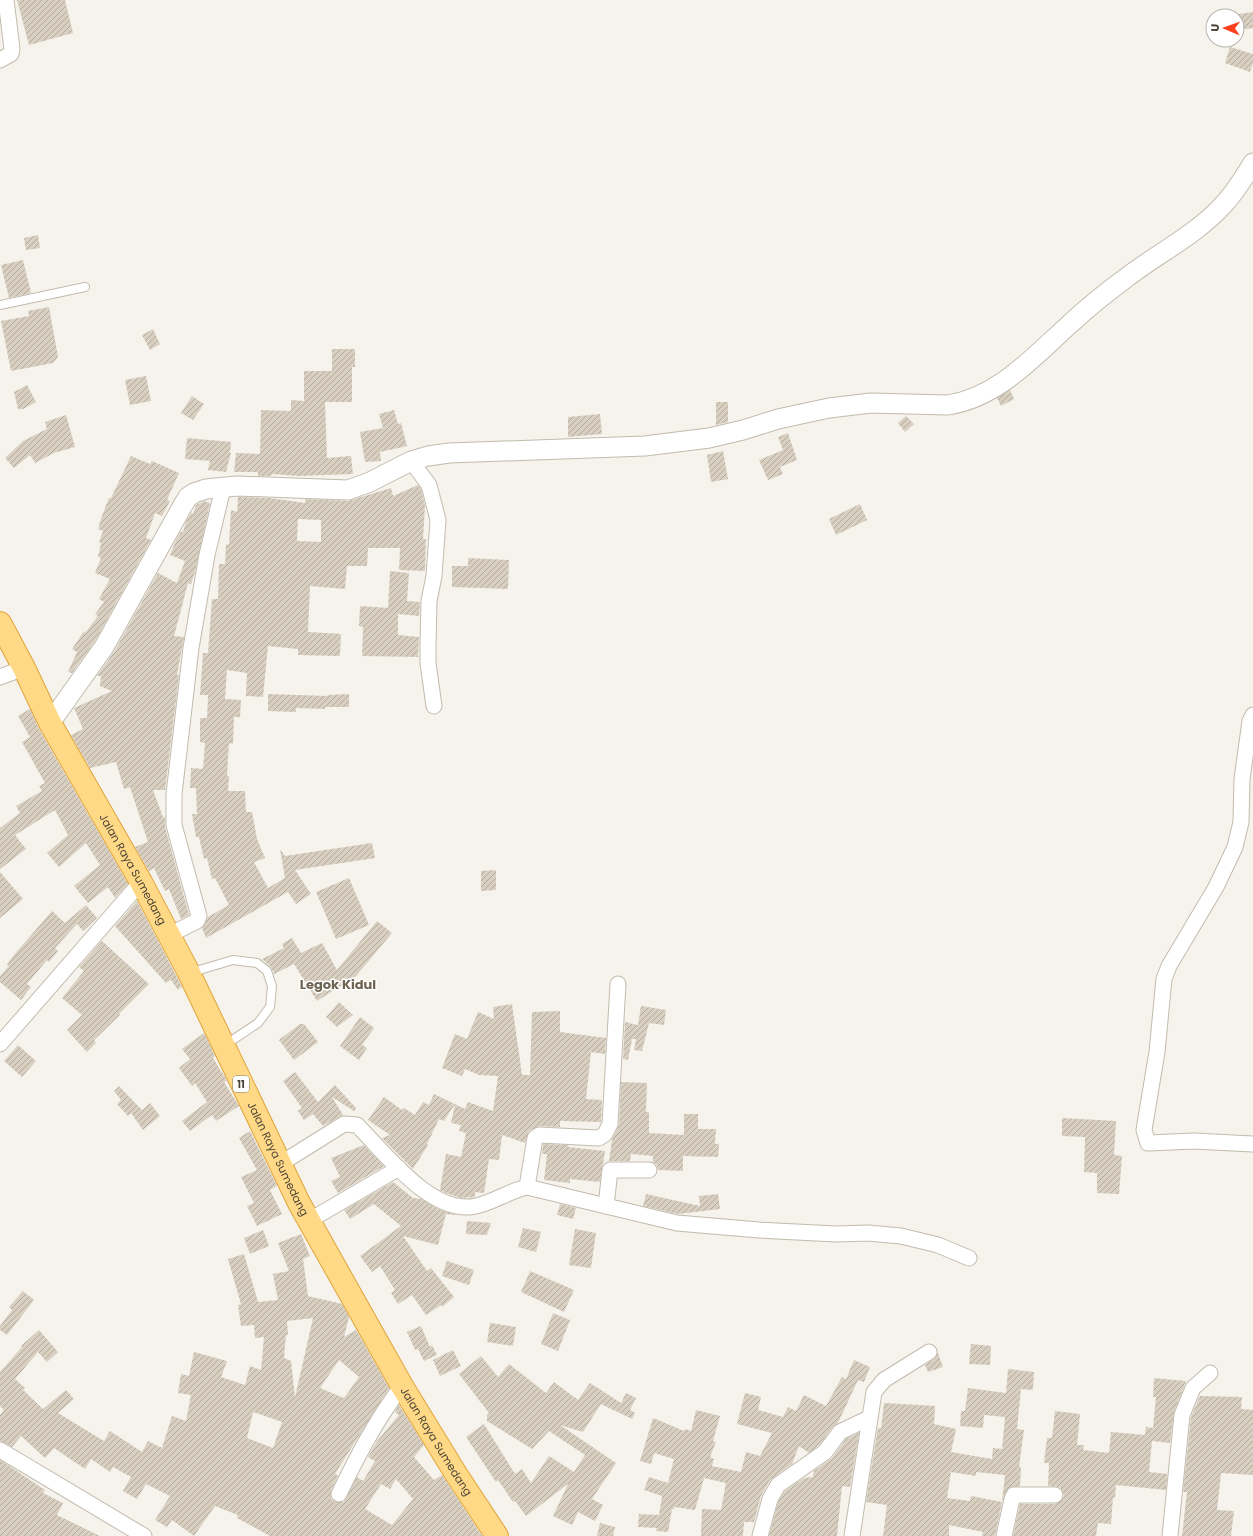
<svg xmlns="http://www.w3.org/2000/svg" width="1253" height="1536" font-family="Poppins,sans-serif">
  <defs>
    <pattern id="building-hatch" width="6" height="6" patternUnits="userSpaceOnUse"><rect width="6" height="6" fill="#d8cfc1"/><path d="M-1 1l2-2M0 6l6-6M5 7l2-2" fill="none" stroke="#b1aa9e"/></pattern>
  </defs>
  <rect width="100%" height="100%" fill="#f6f3ec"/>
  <g fill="url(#building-hatch)" fill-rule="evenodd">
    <path d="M17 0H65L73 33 29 45Z"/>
    <path d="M1253 12V28L1240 30 1238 14Z"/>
    <path d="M1230 47 1253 54V63L1250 72 1225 63Z"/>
    <path d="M38 235 40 248 26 250 24 238Z"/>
    <path d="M23 260 31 293 9 298 1 265Z"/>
    <path d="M49 307 58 357 53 363 11 371 1 321 29 316 28 311Z"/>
    <path d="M153 329 160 344 150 350 142 335Z"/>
    <path d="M332 349H355V367H352V402H325L327 458 351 456 353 474 299 476 272 474 271 476H258V472H234L236 453 260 454 261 410 291 411V400L304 401V371H332Z"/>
    <path d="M146 376 151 401 130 405 125 380Z"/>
    <path d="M27 385 36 402 23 409H18L14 392Z"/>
    <path d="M1010 390 1014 399 1001 406 997 398Z"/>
    <path d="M192 396 204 404 193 420 181 413Z"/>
    <path d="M716 402H728V422L716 425Z"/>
    <path d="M394 410 398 424 401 423 407 446 380 452 381 461 365 462 360 432 383 428 379 414Z"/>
    <path d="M600 414 602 434 568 437V417Z"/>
    <path d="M66 415 75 447 54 453 35 463 30 455 14 468 5 458 23 441 47 429 45 422Z"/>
    <path d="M906 416 914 424 905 432 898 423Z"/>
    <path d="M788 433 797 460 780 467 783 474 768 480 759 460 783 450 778 437Z"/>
    <path d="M187 438 231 442 230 453H231L226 472 208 470 210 461 185 459Z"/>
    <path d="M723 451 728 479 711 482 707 455Z"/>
    <path d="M131 456 150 464 152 461 179 473 167 500 170 501 162 516 155 513 146 538 151 540 95 641 72 673 68 672 77 652 72 649 84 631 85 633 98 616 95 614 104 602 99 599 110 579 95 573 101 558 98 557 101 543 99 542 103 531 98 529 102 516 109 498H111Z"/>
    <path d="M418 485 421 489 425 506 423 539H426L425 571 399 570 400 548H368L367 566H347L345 589 310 586 308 632 341 634 340 656 298 655V649L268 646 263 697 246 696 247 673 227 670 225 699 241 700 240 717H234L233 744 229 743 227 776H229L228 791H245L246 812H252L257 839 265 858 254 862 268 888 285 878 280 849 285 856 372 843 375 858 295 870 311 894 296 904 288 892 206 938 202 928 205 924 208 917 229 905 215 878 212 879 207 858 204 859 199 837H196L192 814H197L196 788H190L191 768 203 769 205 743 200 742V718H207L208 695H200L203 653H208L212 599H218L219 564H225L226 544 229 545 231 510 237 512 238 497 270 498 305 503V499L348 501 391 488 393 496ZM298 519 321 520V542L297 541Z"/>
    <path d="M204 501 210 503 195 572 191 584 188 583 174 636 184 637 177 675H179L165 790H153L163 817H165V827L189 915 181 919 169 889 165 891 154 868 149 871 135 847 148 842 130 787 124 789 116 762 90 768 71 735 83 729 74 708 112 691 100 686 101 676H97L114 652 158 573 177 583 185 561 170 555 176 540 181 532H183L186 522 191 513 193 514 196 505Z"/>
    <path d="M860 504 867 520 836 535 829 519Z"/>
    <path d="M468 558 509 560 508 589 452 587V566H468Z"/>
    <path d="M390 571 409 573 407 601 420 602 419 616 398 614V635L419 637 418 657 362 656 363 627 359 626 360 606 388 608Z"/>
    <path d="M268 694 328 696V695L349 694V707H325V709L296 708V712L268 711Z"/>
    <path d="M30 709 39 729 128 884 115 898 108 887 88 903 74 886 100 865 86 843 59 867 47 853 68 835 55 810 15 835 26 849 0 869V828L20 813 16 806 42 791 39 786 45 783 22 742 30 737 18 716Z"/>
    <path d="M496 870V890L481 891V871Z"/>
    <path d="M0 872 23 899 0 918Z"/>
    <path d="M349 878 369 925 336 939 316 892Z"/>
    <path d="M137 901 178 979 183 990 181 987 178 990 171 980 166 983 115 926Z"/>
    <path d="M86 905 97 918 83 931 77 924 55 948 58 951 49 962 47 960 27 984 31 987 21 1000 0 982V976L9 966 7 965 13 956 52 911 65 923Z"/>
    <path d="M377 921 392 933 356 976 317 1001 294 964 274 974 271 967 262 959 284 948 282 944 292 938 301 953 322 943 337 970Z"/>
    <path d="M102 941 149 984 119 1014 120 1015 94 1040 96 1043 87 1052 67 1030 82 1015 62 998 84 971 79 967Z"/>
    <path d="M339 1002 353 1015 337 1027 326 1017Z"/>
    <path d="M512 1004 522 1075H530L532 1012 560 1011V1032L606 1038 605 1054 591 1052 586 1099 602 1100 601 1122 560 1121V1127L539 1126 529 1131 525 1143 502 1135 499 1160 489 1159 484 1193 475 1192V1197L461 1198 446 1193 440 1190 446 1154 461 1157 466 1133 459 1131 461 1125 451 1123 455 1104 444 1121 439 1119 427 1144 428 1145 413 1169 382 1138 390 1135 368 1120 384 1097 402 1110 404 1108 415 1115 423 1102 429 1105 434 1094 465 1109 468 1102 493 1111 498 1076 479 1075 465 1069 462 1076 442 1068 455 1034 467 1039 478 1012 494 1019 493 1007Z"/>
    <path d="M641 1006 666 1010 664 1025 649 1023 642 1051 634 1050 636 1039H632L628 1060 623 1059 625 1022 638 1025Z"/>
    <path d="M360 1017 374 1028 362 1045 367 1048 359 1060 340 1046Z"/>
    <path d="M300 1024H304L318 1042 294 1060 279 1040Z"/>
    <path d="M204 1033 215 1056 213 1058 227 1081 224 1082 239 1106 216 1121 212 1115 190 1131 182 1121 207 1102 195 1083 192 1086 179 1068 190 1059 182 1049Z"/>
    <path d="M18 1045 36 1061 22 1077 4 1061Z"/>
    <path d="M295 1072 318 1102 335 1085 356 1108 354 1111 332 1097 343 1115 323 1126 313 1114 304 1120 298 1111 302 1108 283 1081Z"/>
    <path d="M621 1082 647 1083 646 1112H649V1133L684 1135V1114H698V1129H716L715 1144H719L718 1157 683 1156V1171L658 1170 657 1165 653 1162V1156L631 1154 630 1161H609L612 1140 619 1125Z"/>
    <path d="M119 1086 142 1110 150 1103 160 1116 143 1130 131 1113 128 1116 117 1104 121 1100 114 1091Z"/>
    <path d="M1062 1118 1116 1121 1114 1155 1122 1156 1119 1194 1097 1193V1173L1084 1172 1085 1137 1062 1136Z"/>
    <path d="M250 1131 277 1186 270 1190 282 1214 257 1226 247 1206 254 1203 241 1177 257 1170 239 1138Z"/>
    <path d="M543 1144 568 1145V1147L605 1151 600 1182 570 1179V1183L544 1180 547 1154H542Z"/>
    <path d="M364 1145 384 1166 338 1193 331 1181 340 1177 331 1158Z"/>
    <path d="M393 1182 413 1198 421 1199 438 1209 457 1215 446 1214 438 1245 403 1236 427 1271 431 1268 454 1297 442 1307 441 1305 426 1315 412 1295 398 1304 391 1293 395 1290 380 1266 372 1272 360 1256 401 1226 374 1204 350 1219 344 1210Z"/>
    <path d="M646 1194 700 1206 699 1196 718 1194 720 1209 678 1214 643 1206Z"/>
    <path d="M560 1204 576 1208 573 1219 557 1215Z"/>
    <path d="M467 1221 491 1223 487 1235 466 1234Z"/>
    <path d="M523 1228 541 1232 536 1252 518 1247Z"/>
    <path d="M575 1229 596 1233 591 1268 569 1265Z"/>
    <path d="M263 1230 269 1246 250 1254 244 1238Z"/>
    <path d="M301 1234 310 1256 303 1259 308 1296 342 1304 349 1317 344 1337 356 1330 389 1388 335 1474 338 1476 331 1490V1499L335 1502H344L357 1477 363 1481 375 1461 368 1457 377 1441 399 1415 395 1412 399 1405 424 1445 414 1457 434 1480 442 1475 482 1536H270L237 1518 238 1515 215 1506 194 1536 172 1520 167 1527 155 1520 170 1496 146 1484 137 1499 123 1491 131 1477 113 1467 110 1472 91 1459 85 1469 54 1448 45 1458 21 1436 12 1447 0 1441V1415L4 1410 0 1406V1372L22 1347 21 1346 39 1330 58 1352 47 1362 38 1352 15 1379 25 1388 23 1390 43 1409 66 1390 74 1399 58 1413 104 1441 110 1431 142 1452 148 1441 162 1448 172 1416 186 1421 191 1395 178 1393 181 1374 189 1376 194 1352 227 1361 221 1377 245 1385 250 1366 261 1370 264 1337 255 1338 254 1325 241 1326 238 1305 241 1304 228 1259 244 1254 258 1302 278 1300 273 1274 289 1271 278 1243ZM313 1318 301 1371 295 1397 291 1361 284 1358 286 1335H288L287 1321ZM339 1360 359 1377 344 1398 320 1388ZM253 1412 282 1422 273 1448 247 1438ZM396 1479 413 1499 392 1525 365 1509 381 1484 390 1489Z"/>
    <path d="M447 1261 474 1270 469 1285 442 1276Z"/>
    <path d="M530 1271 574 1290 564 1312 521 1292Z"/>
    <path d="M23 1291 34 1300 7 1335 0 1330V1326L12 1310 9 1307Z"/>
    <path d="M553 1313 570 1320 558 1351 541 1344Z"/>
    <path d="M490 1323 516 1327 513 1346 487 1342Z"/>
    <path d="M421 1326 430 1347 432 1345 437 1355 424 1361 418 1349 415 1350 407 1332Z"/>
    <path d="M971 1344 991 1346 990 1365 969 1364Z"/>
    <path d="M453 1350 461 1366 440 1376 433 1360Z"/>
    <path d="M938 1353 943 1367 928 1372 925 1365 934 1359Z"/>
    <path d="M481 1356 498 1377 509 1364 546 1393 554 1382 578 1400 590 1383 621 1403 626 1393 636 1398 630 1410 635 1413 632 1419 601 1404 583 1432 560 1425 616 1463 592 1499 603 1505 595 1521 578 1512 572 1525 553 1516 568 1484 526 1516 515 1501 513 1502 498 1480 496 1482 466 1437 484 1424 515 1474 522 1469 531 1483 549 1456 574 1472 585 1455 549 1431 532 1449 487 1421V1415L489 1413 459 1374Z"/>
    <path d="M854 1360 870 1367 864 1382 858 1380 838 1423 833 1427 819 1445 809 1453 799 1446 792 1464 770 1480 761 1496 754 1522H744L743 1536H701L702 1509 721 1510 726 1483 704 1478 695 1510 674 1507V1509H672L668 1532 656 1531 657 1528 638 1527 639 1514 659 1515 662 1496 644 1490 649 1477 668 1483 674 1459 654 1453 651 1464 640 1461 653 1418 684 1431 685 1429 691 1431 696 1410 720 1416 713 1441 716 1442 710 1457 714 1459 712 1466 741 1472 746 1452 760 1456 772 1433 737 1424 745 1393 761 1397 758 1410 783 1417 788 1407 796 1411 804 1395 826 1406 842 1377 846 1379Z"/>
    <path d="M1008 1369 1034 1372 1033 1390 1021 1389 1017 1429 1024 1430 1019 1467H1021L1020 1486 1009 1488 1002 1501 1005 1475 976 1472V1476L951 1472 947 1498 970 1501 971 1496 1002 1502 995 1536H982L983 1532 949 1525V1536H883L887 1505 866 1502 878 1428 881 1429 884 1403 935 1406 934 1424 956 1429 951 1452 992 1459 993 1448 1002 1449 1005 1417 984 1415 983 1428 960 1426 961 1411H965L968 1388 1006 1393Z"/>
    <path d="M1154 1378 1186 1381 1174 1412 1170 1443 1152 1441 1149 1472 1167 1474 1166 1490 1116 1485 1115 1498 1113 1497 1111 1524 1098 1523 1096 1536H1013L1020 1504H1055L1063 1499 1064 1495 1060 1487 1048 1486 1049 1463H1044L1047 1438H1052L1055 1411 1080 1414 1077 1445H1084L1083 1450 1109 1453 1111 1432 1145 1435 1146 1427 1153 1428 1156 1397H1153Z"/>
    <path d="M1200 1396 1242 1397 1241 1409 1253 1410V1475L1221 1473 1217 1510 1234 1511 1231 1536H1182L1187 1492H1183L1191 1417Z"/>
    <path d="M859 1433 850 1487 842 1486 837 1536H769L778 1502 785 1491 804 1478 813 1477 814 1471 832 1458 846 1439Z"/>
    <path d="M0 1460 45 1490 43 1493 63 1503 57 1515 100 1536H0Z"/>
    <path d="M600 1523 615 1527 613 1536H597Z"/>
  </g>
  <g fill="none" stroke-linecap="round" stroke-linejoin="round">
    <defs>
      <g id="service">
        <path d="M0 305 85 287"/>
        <path d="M189 973 233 960 257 963 267 971 272 986 270 1007 258 1023 225 1045"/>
      </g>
      <g id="minor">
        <path d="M0 60 11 54 12 49 6 0"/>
        <path d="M411 461 429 485 438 520 434 576 429 601 428 646V663L434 706"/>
        <path d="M0 677 24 668"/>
        <path d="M1253 715 1250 721 1242 779 1241 822 1235 847 1216 887 1169 966 1164 979 1157 1052 1144 1130 1148 1143 1194 1141 1253 1144"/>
        <path d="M169 935 197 921 199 916 174 825V794L191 648 207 555 223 488"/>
        <path d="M0 1044 141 882"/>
        <path d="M280 1164 344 1124 357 1125C385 1153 432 1216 476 1206 494 1202 509 1191 527 1187L677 1223 759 1230 836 1234 868 1233 901 1236 938 1245 969 1258"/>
        <path d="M527 1187 535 1138 539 1135 599 1138 605 1134 610 1124 618 984"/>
        <path d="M606 1206 610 1170H649"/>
        <path d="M310 1220 399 1168"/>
        <path d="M0 1450 144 1536"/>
        <path d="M339 1494C358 1455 376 1420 402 1386"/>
        <path d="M760 1536 770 1499 778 1485 825 1452 840 1432 869 1418"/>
        <path d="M852 1536 874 1392 884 1380 929 1352"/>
        <path d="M1004 1536 1012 1499 1014 1495H1055"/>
        <path d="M1170 1536 1182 1415 1193 1388 1210 1373"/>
      </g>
      <path id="tertiary" d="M50 723 104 647 183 505 188 497 194 493 206 489 237 486 348 490 370 482 411 461 428 456 449 453 645 446 709 438 743 430 778 419 829 408 871 403 948 405C999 397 1034 356 1070 324 1087 308 1107 292 1126 278 1158 253 1196 235 1223 205 1235 193 1244 177 1253 163"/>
      <g id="trunk">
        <path id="s1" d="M0 623 24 668 50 723 141 882 189 973 299 1203 402 1386 456 1474 497 1536"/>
      </g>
    </defs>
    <use href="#service" stroke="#c2bbae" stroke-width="10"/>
    <use href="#minor" stroke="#c2bbae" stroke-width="17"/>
    <use href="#tertiary" stroke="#c2bbae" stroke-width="21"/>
    <use href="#trunk" stroke="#e0a43c" stroke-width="24"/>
    <use href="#service" stroke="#fff" stroke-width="8"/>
    <use href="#minor" stroke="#fff" stroke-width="15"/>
    <use href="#tertiary" stroke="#fff" stroke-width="19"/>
    <use href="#trunk" stroke="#ffd985" stroke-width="22"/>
  </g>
  <g text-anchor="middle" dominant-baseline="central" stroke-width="3" stroke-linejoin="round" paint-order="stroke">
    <rect fill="#fff" stroke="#817c74" stroke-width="1" x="233" y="1076" width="16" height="16" rx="3"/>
    <g font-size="10" font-weight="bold" fill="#4b4439">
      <text x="241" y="1084">11</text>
    </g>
    <g font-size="11" fill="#4b4439" stroke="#fff">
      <text stroke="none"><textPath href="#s1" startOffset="280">Jalan Raya Sumedang</textPath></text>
      <text stroke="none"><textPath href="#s1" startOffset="604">Jalan Raya Sumedang</textPath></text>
      <text stroke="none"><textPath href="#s1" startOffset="928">Jalan Raya Sumedang</textPath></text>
    </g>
    <g font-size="13" font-weight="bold" fill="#6e6250" stroke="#fff">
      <text x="338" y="984">Legok Kidul</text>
    </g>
  </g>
  <g transform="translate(1225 28) rotate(272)"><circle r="19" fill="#ffffff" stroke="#b7b4b0"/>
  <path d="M0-3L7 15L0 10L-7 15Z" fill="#fc3f1d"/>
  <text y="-6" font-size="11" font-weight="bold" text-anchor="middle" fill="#4b4439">U</text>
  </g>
</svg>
